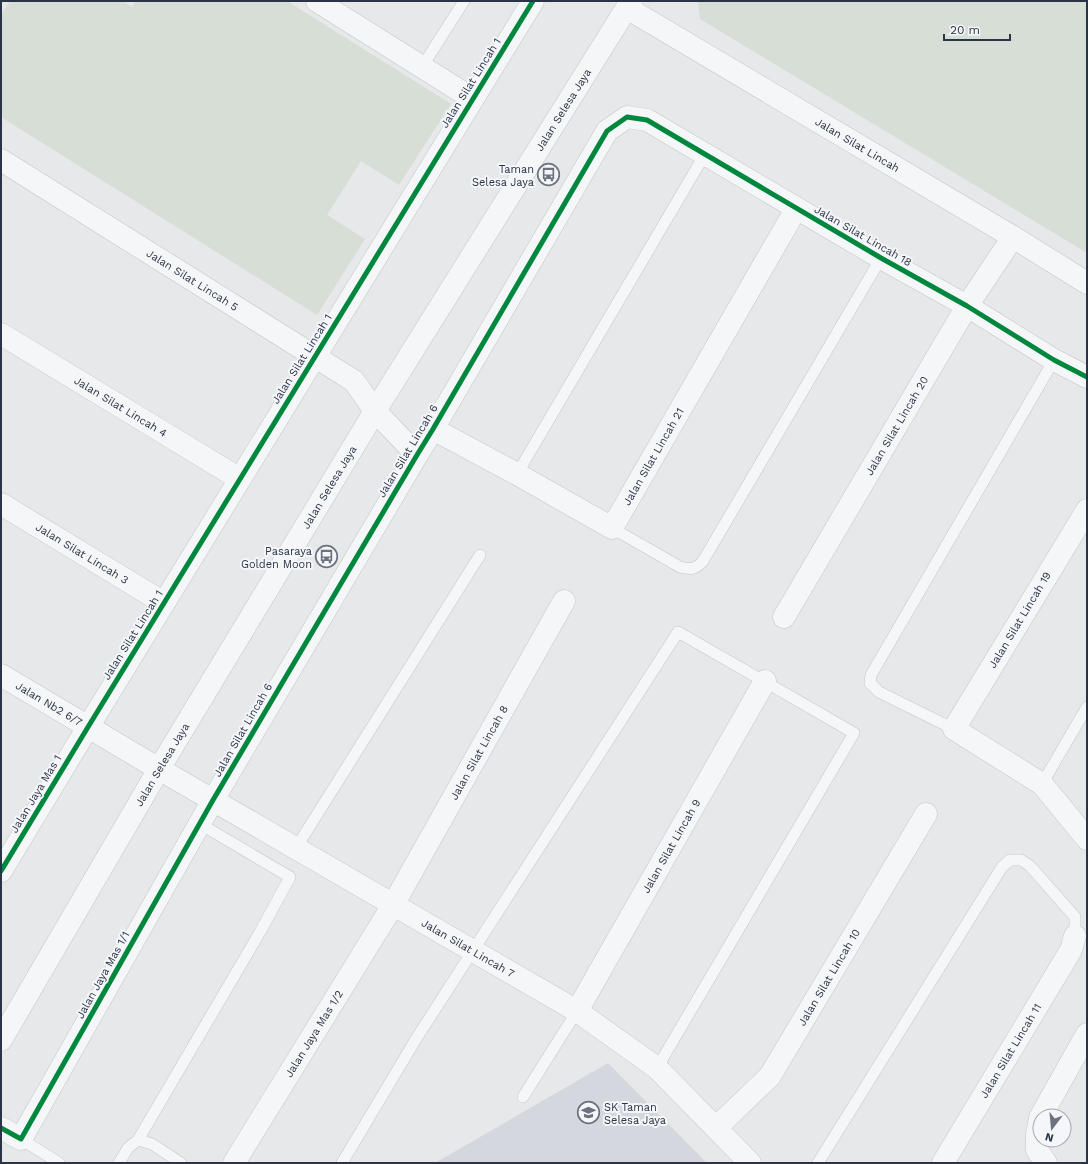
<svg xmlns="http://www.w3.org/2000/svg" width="1088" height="1164" font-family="'Work Sans',sans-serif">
  <rect width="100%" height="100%" fill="#e6e8ea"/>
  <path fill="#d4d7dd" d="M608 1063 707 1163H435Z"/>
  <g fill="#d6ded6">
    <path d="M10 1H123L132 7 135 1H287L451 104 399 185 361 161 327 215 365 239 317 315 1 117V15Z"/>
    <path d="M698 1H1087V253L700 19Z"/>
  </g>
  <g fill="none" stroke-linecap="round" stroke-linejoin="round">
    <defs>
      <g id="service">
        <path d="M422 67 464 1"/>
        <path d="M517 474 705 154"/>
        <path d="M612 528 680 567C691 570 696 569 703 561L881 258"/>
        <path d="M954 729 879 692 870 683 871 675 1054 360"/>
        <path d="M1042 784 1087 707"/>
        <path d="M296 848 480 555"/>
        <path d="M523 1097 577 1011"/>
        <path d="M21 1139 59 1163"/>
        <path d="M138 1140 152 1144 181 1163"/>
        <path d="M119 1163 128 1148 138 1140 260 932 290 877 200 824"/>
        <path d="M342 1163 416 1039 678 632 854 733 657 1068"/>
        <path d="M818 1163 1002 867 1010 860H1021L1030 866 1075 917V936"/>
      </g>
      <g id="minor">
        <path d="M317 1 473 99"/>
        <path id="s1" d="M1 160 354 381 375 411 417 455"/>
        <path id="s2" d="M1 334 240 479"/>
        <path id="s3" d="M433 429 517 474 612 528 796 209"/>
        <path id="s4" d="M1 504 164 603"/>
        <path d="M1087 510 954 729 1042 784 1087 839"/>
        <path id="s5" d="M784 617 967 306 1013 237"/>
        <path id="s6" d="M1 675 159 769 577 1011 657 1068 750 1163"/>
        <path d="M1 871 88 727 533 1"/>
        <path id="s7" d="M577 1011 765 681"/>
        <path d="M1041 1116 1087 1034"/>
        <path d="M1040 1118 1037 1134V1150L1046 1163"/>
        <path d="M1 1128 21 1139 213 800 417 455 433 429 607 131 627 117 647 120 881 258 967 306 1054 360 1087 377"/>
        <path id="s8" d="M716 1128 770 1076 926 814"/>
        <path id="s9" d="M234 1163 393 905 564 601"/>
        <path id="s10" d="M943 1163 1071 950 1075 936"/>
      </g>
      <g id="tertiary">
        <path id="s11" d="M627 8 1013 237 1087 283"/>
        <path id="s12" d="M1 1040 159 769 375 411 631 1"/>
      </g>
    </defs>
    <use href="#service" stroke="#c4c6c8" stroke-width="12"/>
    <use href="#minor" stroke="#c4c6c8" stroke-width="23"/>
    <use href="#tertiary" stroke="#c4c6c8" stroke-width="23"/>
    <use href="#service" stroke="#f5f6f7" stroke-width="11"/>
    <use href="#minor" stroke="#f5f6f7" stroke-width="22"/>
    <use href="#tertiary" stroke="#f5f6f7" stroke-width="22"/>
    <defs>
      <g id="cycleway">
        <path d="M1 871 88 727 533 1"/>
        <path d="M1 1128 21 1139 213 800 417 455 433 429 607 131 627 117 647 120 881 258 967 306 1054 360 1087 377"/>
      </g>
    </defs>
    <use href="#cycleway" stroke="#f4f6f9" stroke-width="8"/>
    <use href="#cycleway" stroke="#00873e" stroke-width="5"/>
  </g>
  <defs>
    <symbol id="bus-ring" viewBox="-11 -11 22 22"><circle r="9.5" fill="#f4f6f9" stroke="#6c737f" stroke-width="1.5"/><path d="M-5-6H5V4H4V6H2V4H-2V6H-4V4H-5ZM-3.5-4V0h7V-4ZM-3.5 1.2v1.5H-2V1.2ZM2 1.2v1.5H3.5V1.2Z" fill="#6c737f"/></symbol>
    <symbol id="school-ring" viewBox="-11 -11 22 22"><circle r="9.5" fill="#f4f6f9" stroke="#6c737f" stroke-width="1.5"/><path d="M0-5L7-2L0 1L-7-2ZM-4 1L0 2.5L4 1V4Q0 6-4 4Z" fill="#6c737f"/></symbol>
  </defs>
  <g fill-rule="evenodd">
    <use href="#bus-ring" x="536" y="162" width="25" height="25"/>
    <use href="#bus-ring" x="314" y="544" width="25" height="25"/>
    <use href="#school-ring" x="576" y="1100" width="25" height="25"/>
  </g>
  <g text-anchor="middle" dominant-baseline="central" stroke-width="4" stroke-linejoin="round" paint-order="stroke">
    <g font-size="11" fill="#2b3445" stroke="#f4f6f9">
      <text transform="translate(471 83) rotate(-58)">Jalan Silat Lincah 1</text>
      <text stroke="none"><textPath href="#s12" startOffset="1087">Jalan Selesa Jaya</textPath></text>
      <text stroke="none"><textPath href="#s11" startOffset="268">Jalan Silat Lincah</textPath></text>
      <text transform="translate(863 236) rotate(30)">Jalan Silat Lincah 18</text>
      <text stroke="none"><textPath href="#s1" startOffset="226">Jalan Silat Lincah 5</textPath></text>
      <text transform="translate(302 359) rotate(-58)">Jalan Silat Lincah 1</text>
      <text stroke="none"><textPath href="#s2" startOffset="140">Jalan Silat Lincah 4</textPath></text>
      <text stroke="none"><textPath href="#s5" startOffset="222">Jalan Silat Lincah 20</textPath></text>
      <text transform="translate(408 451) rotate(-59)">Jalan Silat Lincah 6</text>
      <text stroke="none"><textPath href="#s3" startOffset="287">Jalan Silat Lincah 21</textPath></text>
      <text stroke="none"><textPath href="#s12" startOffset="643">Jalan Selesa Jaya</textPath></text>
      <text stroke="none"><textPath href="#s4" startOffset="95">Jalan Silat Lincah 3</textPath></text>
      <text transform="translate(1020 620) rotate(-59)">Jalan Silat Lincah 19</text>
      <text transform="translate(133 635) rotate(-58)">Jalan Silat Lincah 1</text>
      <text stroke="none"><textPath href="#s6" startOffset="56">Jalan Nb2 6/7</textPath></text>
      <text transform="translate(243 730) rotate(-60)">Jalan Silat Lincah 6</text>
      <text stroke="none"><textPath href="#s9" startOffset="478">Jalan Silat Lincah 8</textPath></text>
      <text stroke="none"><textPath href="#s12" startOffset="319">Jalan Selesa Jaya</textPath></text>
      <text transform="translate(36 794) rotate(-59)">Jalan Jaya Mas 1</text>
      <text stroke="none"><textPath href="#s7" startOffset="190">Jalan Silat Lincah 9</textPath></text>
      <text stroke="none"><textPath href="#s6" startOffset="541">Jalan Silat Lincah 7</textPath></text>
      <text transform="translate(103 975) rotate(-61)">Jalan Jaya Mas 1/1</text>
      <text stroke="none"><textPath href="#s8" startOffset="190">Jalan Silat Lincah 10</textPath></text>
      <text stroke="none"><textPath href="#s9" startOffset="152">Jalan Jaya Mas 1/2</textPath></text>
      <text stroke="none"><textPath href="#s10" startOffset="131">Jalan Silat Lincah 11</textPath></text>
    </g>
    <g font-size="11" fill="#2b3445" stroke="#f4f6f9" text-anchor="end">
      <text x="534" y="169">Taman<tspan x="534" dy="13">Selesa Jaya</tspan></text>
      <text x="312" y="551">Pasaraya<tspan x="312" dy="13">Golden Moon</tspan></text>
      <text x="604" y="1107" text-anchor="start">SK Taman<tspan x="604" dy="13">Selesa Jaya</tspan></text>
    </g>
  </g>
  <rect width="1088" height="1164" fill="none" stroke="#2b3445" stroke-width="4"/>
  <g transform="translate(1052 1128) rotate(196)"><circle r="19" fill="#f4f6f9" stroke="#a4a8b1"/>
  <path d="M0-3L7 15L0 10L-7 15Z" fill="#6c737f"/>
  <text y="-6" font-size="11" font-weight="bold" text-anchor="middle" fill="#2b3445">N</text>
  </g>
  <path d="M944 34v6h66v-6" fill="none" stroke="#2b3445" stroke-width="2"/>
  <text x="950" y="34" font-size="12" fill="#2b3445" stroke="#f4f6f9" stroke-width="3" paint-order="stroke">20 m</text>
</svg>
